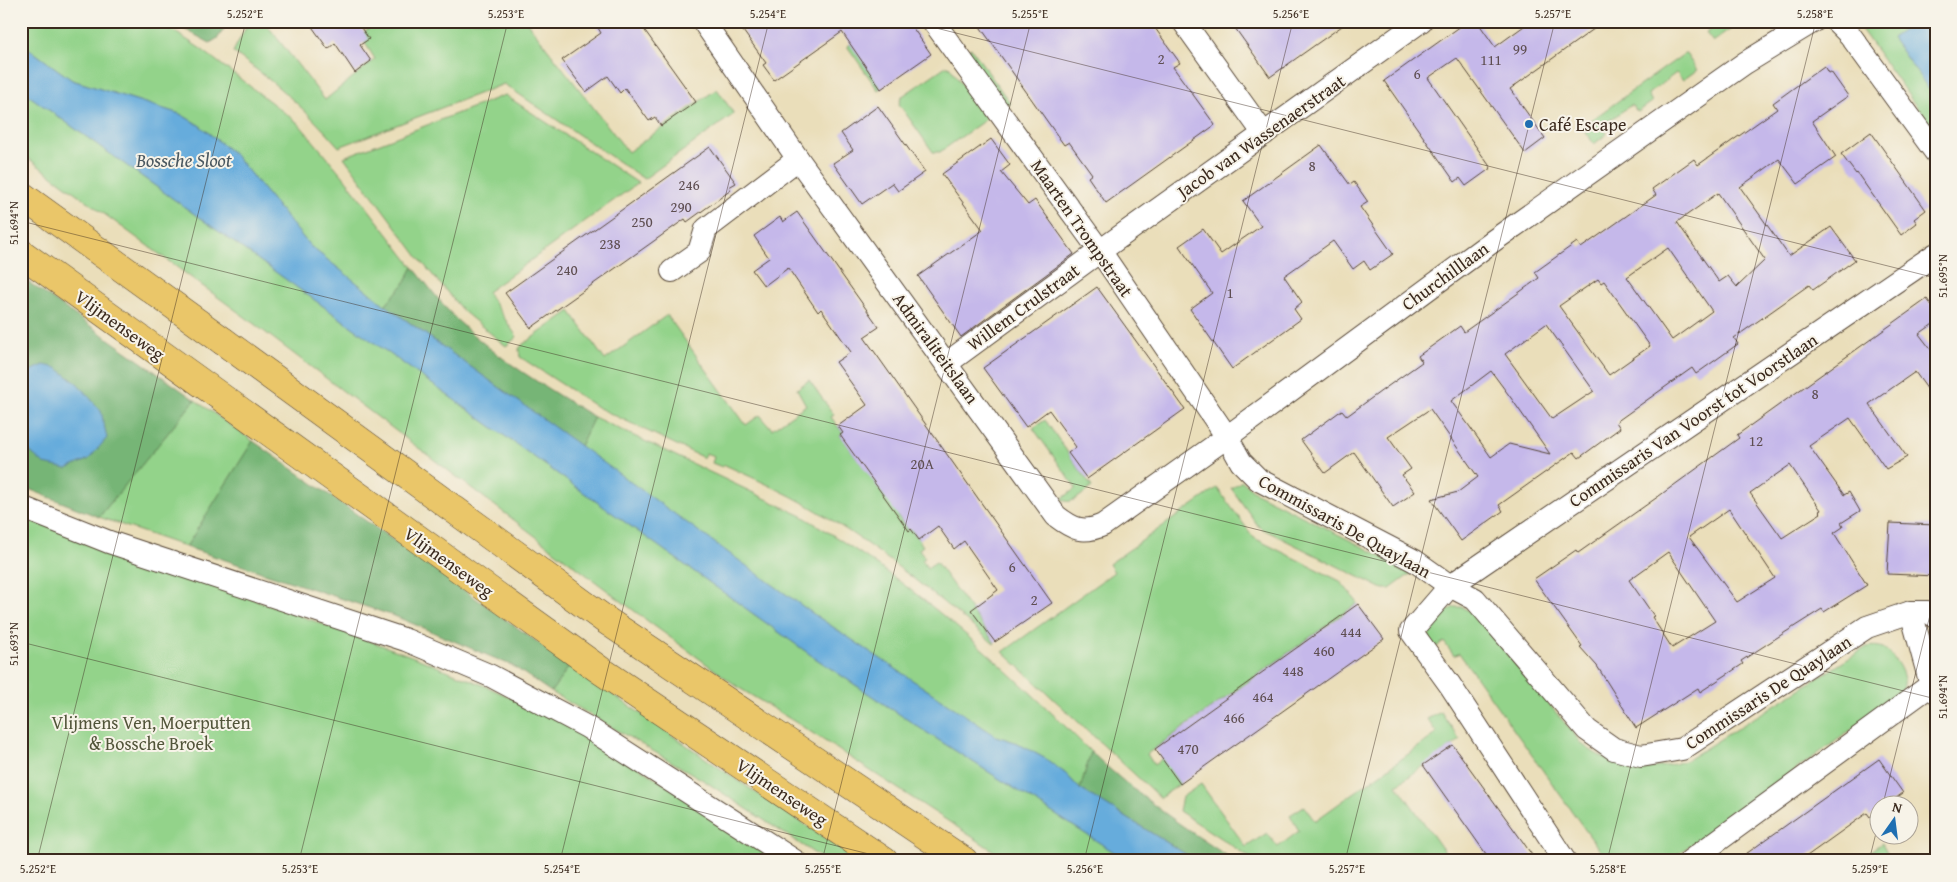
<svg xmlns="http://www.w3.org/2000/svg" width="1957" height="882" font-family="'Gentium Book Plus',serif">
  <rect width="100%" height="100%" fill="#f7f3e8"/>
  <filter id="ink" filterUnits="userSpaceOnUse"><feTurbulence type="fractalNoise" baseFrequency=".02" numOctaves="2"/><feDisplacementMap in="SourceGraphic" scale="10" xChannelSelector="R" yChannelSelector="G"/><feConvolveMatrix kernelMatrix="1 2 1 2 8 2 1 2 1" color-interpolation-filters="sRGB"/></filter>
  <filter id="wash" filterUnits="userSpaceOnUse"><feTurbulence type="fractalNoise" baseFrequency=".0096" numOctaves="4" result="noise"/><feDisplacementMap in="SourceGraphic" scale="20" xChannelSelector="R" yChannelSelector="G"/><feGaussianBlur stdDeviation="1.12" result="paint"/><feColorMatrix in="noise" values="0 0 0 0 0 0 0 0 0 0 0 0 0 0 0 0 0 1.4 0 .05"/><feComposite in="paint" operator="in"/></filter>
  <g filter="url(#wash)">
    <rect width="100%" height="100%" fill="#eadeba"/>
    <g fill="#93d38a" stroke="#677e54">
      <path d="M21 21 160 22 201 49 298 123 343 176 413 267 404 284 385 305 310 246 235 155 199 125 180 114 72 80 21 43Z"/>
      <path d="M249 21H264L325 100 375 59 360 35 379 21H526L628 152 717 89 734 114 644 179 504 84 339 147C308 111 272 80 233 52Z"/>
      <path d="M1723 21H1742L1713 42 1706 33Z"/>
      <path d="M1868 21H1917L1892 38 1936 99V134L1861 29Z"/>
      <path d="M850 43 881 88 878 90 847 46Z"/>
      <path d="M971 48 1010 103 1004 107 965 52Z"/>
      <path d="M1684 54H1686L1697 70 1683 80 1676 73 1648 94 1652 102 1638 112 1631 105 1603 125 1607 134 1594 144 1583 128V126Z"/>
      <path d="M946 66H949L986 118 985 120 940 152H933L899 104 901 97Z"/>
      <path d="M21 90 815 658 926 732 1128 861H1009L971 836 800 725 741 689 649 622 245 317 21 153Z"/>
      <path d="M505 95 638 183 487 292 517 337 506 346 463 311 421 261 344 157Z"/>
      <path d="M570 311 605 360 667 315 746 425 760 415 772 429 806 405 797 389 809 380 834 415 831 417 843 433 840 435 899 515 898 516 908 531 911 529 923 546 919 549 925 558 922 560 927 568 936 562 995 643 994 644C941 600 888 556 830 519 797 497 760 481 725 465L722 467 712 463 714 457 706 453 704 458 597 407 520 357 519 349 522 345Z"/>
      <path d="M195 400 253 441 186 547 99 517Z"/>
      <path d="M594 417 802 516C910 580 1003 663 1091 752L1080 789 1066 774 1046 759 1015 742 996 736 812 613 580 446Z"/>
      <path d="M1045 420 1092 487C1083 493 1071 507 1062 499L1076 488 1033 428Z"/>
      <path d="M1242 481 1258 494 1413 572 1390 589H1383L1259 527 1231 488Z"/>
      <path d="M1217 488 1254 538 1340 581 1358 603 1147 754 1154 765 1163 758 1180 784 1160 798 1003 652 1114 572 1109 564Z"/>
      <path d="M21 515 414 657 478 683 578 727 781 861H21Z"/>
      <path d="M1455 607H1463L1476 616 1583 745C1617 770 1647 774 1687 760L1867 647C1873 646 1878 646 1883 648 1893 654 1906 673 1904 685 1903 690 1899 694 1896 698L1668 861H1604L1606 859 1459 653 1454 656 1444 642 1433 649C1423 627 1434 615 1455 607Z"/>
      <path d="M570 665 740 782 860 861H826L703 780 551 692Z"/>
      <path d="M1441 712 1460 740 1397 785 1451 861H1255L1179 811 1182 797 1201 784 1246 847 1267 833 1278 847 1299 831 1290 815 1304 806 1314 820H1316L1435 735 1436 732 1427 719Z"/>
      <path d="M1882 843 1892 861H1878L1870 851Z"/>
    </g>
    <g fill="#76b576" stroke="#58704a">
      <path d="M178 21H229L218 38 210 43 175 24Z"/>
      <path d="M413 267C427 284 441 304 457 320 497 359 547 388 594 417L580 446 385 305 404 284Z"/>
      <path d="M21 277 195 400 99 517 21 486V441L27 449 23 374 21 377Z"/>
      <path d="M253 441 570 665 551 692 513 666 397 617 186 547Z"/>
      <path d="M1091 752C1135 794 1184 828 1235 861H1197L1080 789Z"/>
    </g>
    <g fill="#66acdc" stroke="#506b7d">
      <path d="M1917 21H1924L1936 37V99L1892 38Z"/>
      <path d="M21 43 72 80 180 114 199 125 235 155 310 246 385 305 812 613 996 736 1015 742 1046 759 1066 774 1080 789 1197 861H1128L926 732 815 658 21 90Z"/>
      <path d="M44 365 57 368 78 384 101 411 107 438 89 459 67 469 44 464 27 449 21 441V377L23 374Z"/>
    </g>
    <g id="blocks">
      <g fill="#c5b8ea" fill-rule="evenodd">
        <path d="M308 21H356L369 39 360 45 371 61 355 73 335 43 328 49Z"/>
        <path d="M594 21H638L696 102 661 126 655 117 649 121 625 88 620 93 608 76 586 92 562 60 601 33Z"/>
        <path d="M736 21H908L931 54 881 89 842 32 774 80 763 65 766 63Z"/>
        <path d="M976 21H1150L1180 63 1173 67 1215 125 1106 203 1088 177 1092 174 1069 142 1064 145Z"/>
        <path d="M1230 21H1349L1270 77Z"/>
        <path d="M1468 21H1477L1495 47 1531 21H1605L1510 89 1545 138 1525 153 1457 58 1428 78 1491 168 1466 186 1460 178 1455 182 1384 81Z"/>
        <path d="M1824 66 1828 73 1831 72 1848 96 1812 121 1836 157 1798 184 1779 159 1740 187 1789 256 1831 227 1855 260 1813 290 1809 285 1734 338 1738 344 1696 374 1692 368 1616 422 1620 428 1579 458 1574 452 1499 505 1503 511 1461 541 1431 499 1458 492 1478 477 1430 409 1388 437 1411 469 1402 475 1415 492 1393 507 1354 452 1325 473 1301 440 1342 410 1347 416 1384 389 1422 362 1418 356 1460 326 1464 332 1502 305 1539 278 1535 272 1577 242 1581 248 1656 195 1652 189 1694 159 1698 165 1777 109 1773 103ZM1718 193 1765 260 1737 287 1728 276 1719 282 1677 222ZM1668 248 1712 311 1672 340 1627 277ZM1598 279 1601 283 1604 281 1650 346 1609 375 1559 306ZM1546 324 1594 391 1552 419 1505 354ZM1491 371 1511 398 1550 454 1509 444 1491 457 1470 427 1451 401Z"/>
        <path d="M878 106 925 172 898 191 892 183 862 204 833 163 853 150 841 133Z"/>
        <path d="M1871 132 1926 210 1914 219 1917 223 1901 235 1857 173 1856 174 1841 154Z"/>
        <path d="M991 139 1010 165 1001 172 1028 205 1035 200 1074 254 961 337 918 276 983 230 942 174Z"/>
        <path d="M1321 145 1350 185 1354 182 1368 202 1360 207 1393 254 1370 270 1364 261 1353 269 1333 241 1284 276 1302 302 1294 309 1301 319 1232 369 1190 309 1212 293 1179 246 1203 229 1221 254 1261 226 1243 201Z"/>
        <path d="M710 147 736 183 729 187 731 190 687 222 685 219 531 328 505 293Z"/>
        <path d="M797 212 879 327 864 337 1052 603 995 642 971 610 998 590 964 541 954 549 938 526 919 540 911 529 909 531 840 435 843 433 838 426 867 405 836 362 851 352 821 309 818 312 788 268 764 286 752 270 769 258 754 236 780 217 783 222Z"/>
        <path d="M1097 287 1185 409 1087 479 1068 453 1076 447 1049 410 1026 427 983 368Z"/>
        <path d="M1927 299 1936 311V322L1919 334 1936 356V401L1915 372 1869 404 1907 457 1886 469 1850 418 1809 446 1844 495 1849 492 1860 511 1841 523 1843 527 1834 533 1867 585 1824 612 1822 609 1781 635 1741 661 1743 664 1700 692 1698 688 1636 728 1597 666 1580 647 1582 646 1534 579 1576 550 1578 553 1659 496 1739 438 1737 435ZM1790 465 1821 510 1819 511 1821 513 1782 538 1750 493ZM1729 509 1775 578 1737 602 1689 537ZM1668 552 1715 621 1672 648 1652 617 1654 616 1629 580Z"/>
        <path d="M1890 523 1936 525V576L1887 574Z"/>
        <path d="M1358 604 1384 639 1180 784 1155 749Z"/>
        <path d="M1453 745 1523 842 1536 861H1491L1423 765Z"/>
        <path d="M1879 759 1903 793 1888 804H1880V811L1870 817 1867 813 1800 861H1736Z"/>
      </g>
    </g>
  </g>
  <g filter="url(#ink)">
    <use href="#blocks" fill-opacity="0" stroke="#554535" stroke-width="1"/>
    <g fill="none" stroke-linecap="round" stroke-linejoin="round">
      <defs>
        <g id="street">
          <path d="M703 21 798 159 1056 516C1073 529 1083 534 1103 525L1227 437 1493 241 1718 82 1745 63 1814 21"/>
          <path d="M933 21 1100 251 1227 437 1241 462 1259 480 1415 561 1450 586 1475 599 1587 730 1614 749 1641 756 1682 749 1867 627 1911 612H1928L1936 617"/>
          <path d="M1183 21 1264 134"/>
          <path d="M1836 21 1850 35 1936 153"/>
          <path d="M672 271 699 252 706 229 798 159"/>
          <path d="M947 363 1100 251 1421 21"/>
          <path d="M21 507 109 542 406 640 491 676 587 727 795 861"/>
          <path d="M1911 612 1931 685 1936 680"/>
          <path d="M1565 861 1450 685 1411 631 1450 586 1936 254"/>
          <path d="M1690 861 1931 685 1936 692"/>
        </g>
        <g id="primary">
          <path d="M21 253 600 670 884 861"/>
          <path d="M223 341 607 621 964 861"/>
        </g>
        <path id="highway" d="M21 195 223 341"/>
      </defs>
      <use href="#street" stroke="#554535" stroke-width="24"/>
      <use href="#primary" stroke="#554535" stroke-width="29"/>
      <use href="#highway" stroke="#554535" stroke-width="29"/>
      <use href="#street" stroke="#fff" stroke-width="22"/>
      <use href="#primary" stroke="#eac669" stroke-width="28"/>
      <use href="#highway" stroke="#eac669" stroke-width="28"/>
    </g>
  </g>
  <path fill="none" stroke="#3b2a1e" stroke-width="1" stroke-opacity="0.45" d="M908 21 1936 278M21 221 1936 699M21 642 897 861M1883 804 1936 591M37 861 246 21M299 861 508 21M560 861 769 21M822 861 1031 21M1084 861 1293 21M1345 861 1555 21M1607 861 1816 21M1869 861 1880 817"/>
  <circle fill="#1f6fb2" stroke="#f7f3e8" stroke-width="2" cx="1529" cy="124" r="5"/>
  <g text-anchor="middle" dominant-baseline="central" stroke-width="4" stroke-linejoin="round" paint-order="stroke">
    <g font-size="15" fill="#5e4e51">
      <text x="1520" y="48">99</text>
      <text x="1161" y="58">2</text>
      <text x="1491" y="59">111</text>
      <text x="1417" y="73">6</text>
      <text x="1312" y="165">8</text>
      <text x="689" y="184">246</text>
      <text x="681" y="206">290</text>
      <text x="642" y="221">250</text>
      <text x="610" y="243">238</text>
      <text x="567" y="269">240</text>
      <text x="1230" y="292">1</text>
      <text x="1815" y="393">8</text>
      <text x="1756" y="440">12</text>
      <text x="922" y="463">20A</text>
      <text x="1012" y="566">6</text>
      <text x="1034" y="599">2</text>
      <text x="1351" y="631">444</text>
      <text x="1324" y="650">460</text>
      <text x="1293" y="670">448</text>
      <text x="1263" y="696">464</text>
      <text x="1234" y="717">466</text>
      <text x="1188" y="748">470</text>
    </g>
    <g font-size="18" fill="#3b2a1e" stroke="#f7f3e8" text-anchor="start">
      <text x="1539" y="124">Café Escape</text>
    </g>
    <g font-size="18" fill="#3b2a1e" stroke="#f7f3e8">
      <text transform="translate(1261 136) rotate(-35)">Jacob van Wassenaerstraat</text>
      <text transform="translate(1082 228) rotate(55)">Maarten Trompstraat</text>
      <text transform="translate(1445 276) rotate(-36)">Churchilllaan</text>
      <text transform="translate(1023 307) rotate(-36)">Willem Crulstraat</text>
      <text transform="translate(120 325) rotate(36)">Vlijmenseweg</text>
      <text transform="translate(936 348) rotate(54)">Admiraliteitslaan</text>
      <text transform="translate(1693 420) rotate(-34)">Commissaris Van Voorst tot Voorstlaan</text>
      <text transform="translate(1345 526) rotate(29)">Commissaris De Quaylaan</text>
      <text transform="translate(449 562) rotate(36)">Vlijmenseweg</text>
      <text transform="translate(1768 692) rotate(-33)">Commissaris De Quaylaan</text>
      <text transform="translate(782 792) rotate(34)">Vlijmenseweg</text>
    </g>
    <g font-size="18" fill="#515439" stroke="#f7f3e8">
      <text x="151" y="722">Vlijmens Ven, Moerputten<tspan x="151" dy="21">&amp; Bossche Broek</tspan></text>
    </g>
    <g font-size="19" font-style="italic" fill="#4a5860" stroke="#f7f3e8">
      <text x="184" y="160">Bossche Sloot</text>
    </g>
  </g>
  <rect width="1957" height="882" fill="none" stroke="#f7f3e8" stroke-width="55"/>
  <g transform="translate(1894 820) rotate(14)"><circle r="24" fill="#f7f3e8" stroke="#aca397"/>
  <path d="M0-4L9 19L0 12L-9 19Z" fill="#1f6fb2"/>
  <text y="-8" font-size="14" font-weight="bold" text-anchor="middle" fill="#3b2a1e">N</text>
  </g>
  <rect x="28" y="28" width="1902" height="826" fill="none" stroke="#3b2a1e" stroke-width="2"/>
  <g font-size="12" text-anchor="middle" fill="#3b2a1e">
    <text x="245" y="18">5.252°E</text>
    <text x="506" y="18">5.253°E</text>
    <text x="768" y="18">5.254°E</text>
    <text x="1030" y="18">5.255°E</text>
    <text x="1291" y="18">5.256°E</text>
    <text x="1553" y="18">5.257°E</text>
    <text x="1815" y="18">5.258°E</text>
    <text transform="translate(14 223) rotate(-90)" y="4">51.694°N</text>
    <text transform="translate(1943 276) rotate(-90)" y="4">51.695°N</text>
    <text transform="translate(14 644) rotate(-90)" y="4">51.693°N</text>
    <text transform="translate(1943 697) rotate(-90)" y="4">51.694°N</text>
    <text x="38" y="873">5.252°E</text>
    <text x="300" y="873">5.253°E</text>
    <text x="562" y="873">5.254°E</text>
    <text x="823" y="873">5.255°E</text>
    <text x="1085" y="873">5.256°E</text>
    <text x="1347" y="873">5.257°E</text>
    <text x="1608" y="873">5.258°E</text>
    <text x="1870" y="873">5.259°E</text>
  </g>
</svg>
